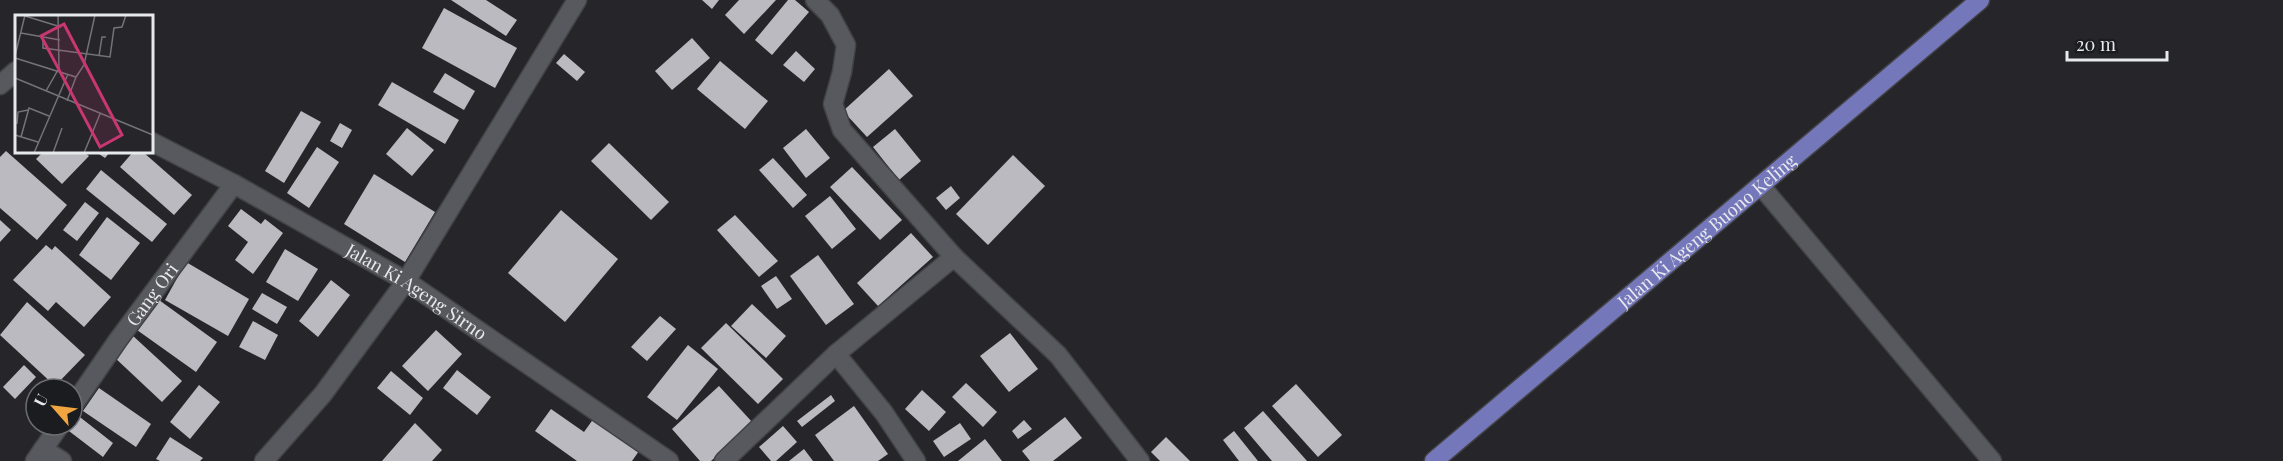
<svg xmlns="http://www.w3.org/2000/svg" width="2283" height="461" font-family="'Playfair Display',serif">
  <rect width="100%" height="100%" fill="#25252a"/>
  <g fill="#babac0">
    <path d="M451 0H486L517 20 506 36Z"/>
    <path d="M702 0H719L712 9Z"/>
    <path d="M739 0H776L744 34 725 15Z"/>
    <path d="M788 0H795L809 12 772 55 755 40Z"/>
    <path d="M444 8 517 48 495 88 422 48Z"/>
    <path d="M692 38 710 58 672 90 655 71Z"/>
    <path d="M796 51 815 69 804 82 783 65Z"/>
    <path d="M564 54 585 72 577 81 556 63Z"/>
    <path d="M720 61 768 101 745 129 697 89Z"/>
    <path d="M889 69 913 96 867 137 843 111Z"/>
    <path d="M445 73 475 91 464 110 433 92Z"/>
    <path d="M392 82 459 120 445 144 378 105Z"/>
    <path d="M301 111 321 122 284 183 265 171Z"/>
    <path d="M340 123 352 130 342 148 330 141Z"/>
    <path d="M407 128 434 150 412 176 386 154Z"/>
    <path d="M806 129 830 158 806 178 783 148Z"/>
    <path d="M895 129 921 161 899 180 873 147Z"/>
    <path d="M609 143 669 202 651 220 591 161Z"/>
    <path d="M317 147 339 162 309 208 287 193Z"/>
    <path d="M6 151 67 205 37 240 0 208V157Z"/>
    <path d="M43 152H84L89 156 62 184 36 159Z"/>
    <path d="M96 152H110L105 158Z"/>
    <path d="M133 152H143L192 195 174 215 120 167Z"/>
    <path d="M1013 155 1045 186 988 245 956 214Z"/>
    <path d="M773 158 807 195 793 208 759 170Z"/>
    <path d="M852 167 902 220 880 240 830 187Z"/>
    <path d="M101 170 167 224 152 242 86 189Z"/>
    <path d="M374 174 435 212 405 262 344 224Z"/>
    <path d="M951 186 960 198 946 210 936 198Z"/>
    <path d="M830 196 856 229 832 249 805 216Z"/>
    <path d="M85 202 99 213 77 241 63 230Z"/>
    <path d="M241 209 261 224 265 219 283 233 253 274 235 260 248 242 228 226Z"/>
    <path d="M561 210 618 259 565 322 508 273Z"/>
    <path d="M735 215 778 261 759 277 717 230Z"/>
    <path d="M107 217 140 243 111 280 79 255Z"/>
    <path d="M0 220 11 230 0 242Z"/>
    <path d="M911 233 933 257 878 306 857 283Z"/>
    <path d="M46 245 52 250 55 246 111 297 84 327 56 302 48 311 13 280Z"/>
    <path d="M285 249 318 269 298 301 266 282Z"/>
    <path d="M818 255 854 304 826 325 790 276Z"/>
    <path d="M186 262 249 299 228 336 165 300Z"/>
    <path d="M776 276 792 299 777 309 761 286Z"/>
    <path d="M331 280 350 295 318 337 299 321Z"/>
    <path d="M262 293 287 307 277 324 252 309Z"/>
    <path d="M159 300 217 342 196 372 137 330Z"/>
    <path d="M27 302 85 355 55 386 0 335Z"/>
    <path d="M752 304 786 336 766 358 731 326Z"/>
    <path d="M660 316 676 329 647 361 631 347Z"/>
    <path d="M253 321 278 335 265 360 239 347Z"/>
    <path d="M726 323 783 379 758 404 701 348Z"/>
    <path d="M436 330 462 354 428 391 402 366Z"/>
    <path d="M1010 333 1038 369 1009 392 980 356Z"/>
    <path d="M132 335 182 381 162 402 113 356Z"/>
    <path d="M688 345 718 369 677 420 647 397Z"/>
    <path d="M24 365 36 377 15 399 3 387Z"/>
    <path d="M457 370 491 397 477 415 443 388Z"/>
    <path d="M391 371 423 398 410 415 377 388Z"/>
    <path d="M966 383 997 412 983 427 952 397Z"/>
    <path d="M1296 384 1342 435 1318 457 1272 406Z"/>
    <path d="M199 385 220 402 190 439 170 422Z"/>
    <path d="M719 386 753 423 711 461H700L672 429Z"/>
    <path d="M99 388 151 424 136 447 83 411Z"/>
    <path d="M922 390 946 412 929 431 905 409Z"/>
    <path d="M831 395 835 401 802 427 797 421Z"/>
    <path d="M854 406 888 454 878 461H834L815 435Z"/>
    <path d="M551 409 584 432 594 418 639 451 632 461H577L535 431Z"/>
    <path d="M1263 411 1307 461H1272L1244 428Z"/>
    <path d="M76 414 113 443 103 457 65 428 72 425Z"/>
    <path d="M1065 417 1082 438 1053 461H1030L1022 451Z"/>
    <path d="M1024 420 1032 429 1018 439 1012 431Z"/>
    <path d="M415 423 442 450 432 461H382Z"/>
    <path d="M960 423 971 439 944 457 933 441Z"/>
    <path d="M783 426 797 442 776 461H771L759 447Z"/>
    <path d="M1234 431 1258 461H1239L1223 440Z"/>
    <path d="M170 437 203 458 200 461H160L156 459Z"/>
    <path d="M1166 437 1190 461H1160L1151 452Z"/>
    <path d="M985 439 1002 461H958Z"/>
    <path d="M804 449 813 461H789Z"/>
  </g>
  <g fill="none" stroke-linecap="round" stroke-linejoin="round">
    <defs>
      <g id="minor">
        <path d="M0 85 16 71"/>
        <path id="s1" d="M152 142 234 184 406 281 669 461"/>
        <path d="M1761 186 1992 461"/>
        <path d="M954 257 1058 355 1140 461"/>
        <path d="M836 354 884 413 916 461"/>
        <path id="s2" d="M72 407 118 340 234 184"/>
        <path d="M43 449 62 461"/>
        <path d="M35 461 60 425"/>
        <path d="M264 461 323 394 406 281 577 0"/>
        <path d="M724 461 836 354 954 257 842 130 833 104 842 72 846 45 830 15 815 0"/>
      </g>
      <g id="major">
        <path id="s3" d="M1434 461 1980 0"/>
      </g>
    </defs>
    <use href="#minor" stroke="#424346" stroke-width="21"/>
    <use href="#major" stroke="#424346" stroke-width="21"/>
    <use href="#minor" stroke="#58595e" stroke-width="18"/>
    <use href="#major" stroke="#7577bb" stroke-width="18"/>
  </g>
  <g text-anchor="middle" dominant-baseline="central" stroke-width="6" stroke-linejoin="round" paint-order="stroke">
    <g font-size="18" fill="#e8e9ec" stroke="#1b1c20">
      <text stroke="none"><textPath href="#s3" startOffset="357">Jalan Ki Ageng Buono Keling</textPath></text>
      <text stroke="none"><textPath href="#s1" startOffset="304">Jalan Ki Ageng Sirno</textPath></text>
      <text stroke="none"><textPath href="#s2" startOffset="138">Gang Ori</textPath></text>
    </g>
  </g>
  <g transform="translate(15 15)">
    <rect width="138" height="138" fill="#25252a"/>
    <path fill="none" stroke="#737378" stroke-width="1.5" d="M10 1 46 12M6 18 45 25M28 23V33L95 42 99 13 107 12 111 0M0 41 10 0M84 41 87 22H91M0 43 61 62 69 50 80 0M0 63 138 120M31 76 44 53 43 0M52 86 61 62M2 109 3 97 13 95M0 120 23 127M6 122 14 93 34 101M19 138 53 59M38 138 47 113M69 138 85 99"/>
    <path fill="#c83771" fill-opacity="0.15" stroke="#c83771" stroke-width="3" d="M49 9 107 120 85 132 26 21Z"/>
    <rect width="138" height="138" fill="none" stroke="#e8e9ec" stroke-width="3"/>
  </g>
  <g transform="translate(54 407) rotate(298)"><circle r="28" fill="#1b1c20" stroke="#6d6e72" stroke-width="1.5"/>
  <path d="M0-4.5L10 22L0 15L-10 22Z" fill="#f1a540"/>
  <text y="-9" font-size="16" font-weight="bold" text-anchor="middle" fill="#e8e9ec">U</text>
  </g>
  <path d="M2067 51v9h100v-9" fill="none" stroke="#e8e9ec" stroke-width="3"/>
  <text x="2076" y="51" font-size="18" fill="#e8e9ec" stroke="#1b1c20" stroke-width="4.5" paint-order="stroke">20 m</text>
</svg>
